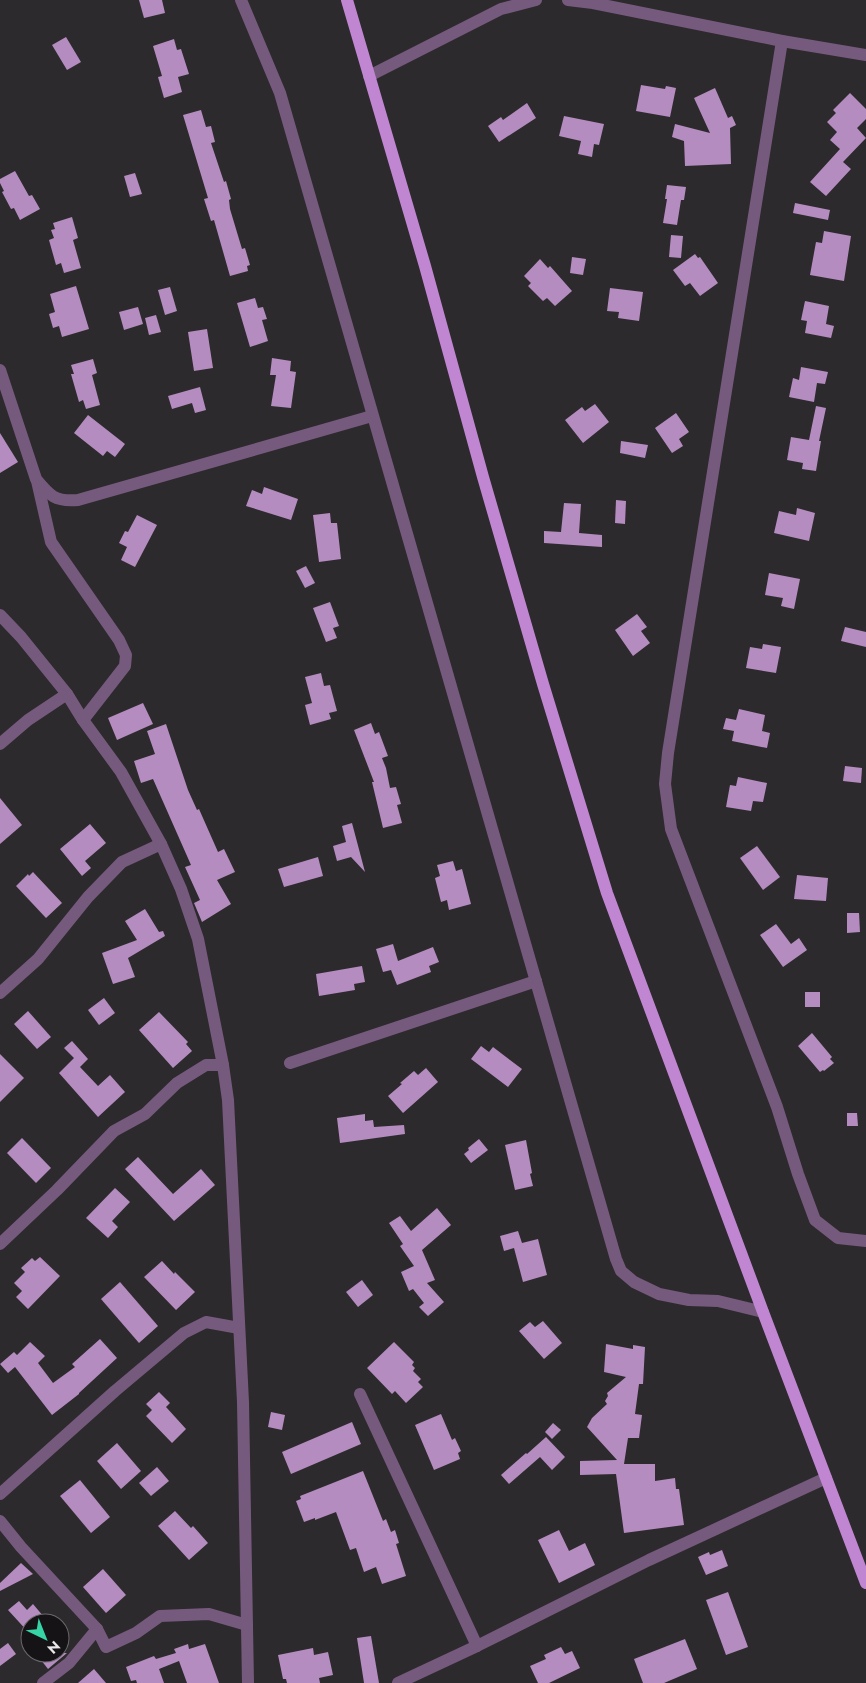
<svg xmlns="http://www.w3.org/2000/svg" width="866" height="1683" font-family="Jost,sans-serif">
  <rect width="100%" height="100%" fill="#2d2a2e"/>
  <g fill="#b48cbf">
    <path d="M139 0H162L165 13 144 18Z"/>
    <path d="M66 37 81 62 67 70 52 45Z"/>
    <path d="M174 39 177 50 181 49 189 74 178 77 182 92 164 98 158 77 162 76 153 46Z"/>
    <path d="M641 85 665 89 666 86 676 88 670 117 636 111Z"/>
    <path d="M715 88 728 118 732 116 736 125 730 128 731 164 685 166 684 141 672 137 675 124 710 133 694 98Z"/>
    <path d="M850 93 866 109V119L857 128 866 138 843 162 851 169 826 196 810 182 840 149 830 140 837 132 827 122 836 113 833 110Z"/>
    <path d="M527 103 536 118 499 142 488 126 501 117 503 120Z"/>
    <path d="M201 110 206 127 211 126 215 142 211 143 224 182 226 181 231 199 229 200 230 209 242 249 245 248 250 265 247 266 248 271 230 276 214 220 211 221 204 199 208 198 183 115Z"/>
    <path d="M564 116 604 124 599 145 594 144 592 157 578 154 581 141 559 136Z"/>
    <path d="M15 171 29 196 32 195 40 209 20 220 14 208 11 209 2 192 4 191 0 183V179Z"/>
    <path d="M135 173 142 194 130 197 124 176Z"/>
    <path d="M667 185 686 187 684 200H681L677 225 663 223 667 199H665Z"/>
    <path d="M795 203 830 210 828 220 793 213Z"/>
    <path d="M72 217 78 238 73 240 81 268 64 273 61 263 56 265 49 240 54 238 51 230 55 229 53 223Z"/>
    <path d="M824 231 851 236 844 281 810 275 816 242 822 243Z"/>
    <path d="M671 235 683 236 681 258 669 257Z"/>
    <path d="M695 254 698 258 700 257 718 283 700 296 690 283 685 286 673 270Z"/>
    <path d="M572 257 586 259 583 275 570 273Z"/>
    <path d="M540 259 548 268 550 266 572 291 555 306 547 298 543 301 528 286 531 283 524 276Z"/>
    <path d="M76 286 89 329 62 337 59 326 53 328 49 314 55 312 50 294Z"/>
    <path d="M170 287 177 311 165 315 158 290Z"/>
    <path d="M610 288 643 292 639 321 618 318 619 312 607 311Z"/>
    <path d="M255 298 258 308 263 307 267 319 262 320 268 341 250 347 237 303Z"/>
    <path d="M805 301 829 306 826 324 834 326 831 338 805 333 807 321 801 320Z"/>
    <path d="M138 307 143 324 124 330 119 312Z"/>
    <path d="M156 315 161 332 149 335 145 318Z"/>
    <path d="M207 329 213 368 194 371 188 332Z"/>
    <path d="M272 358 291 361 290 371 296 372 291 408 271 406 276 375H270Z"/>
    <path d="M93 359 97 373 92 375 100 405 86 409 83 400 79 402 71 374H74L71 365Z"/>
    <path d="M801 367 828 372 825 384 817 383 814 402 789 397 793 378 799 380Z"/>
    <path d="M200 387 206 410 195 413 192 403 172 409 168 396Z"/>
    <path d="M595 404 609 422 583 443 565 420 582 407 585 411Z"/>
    <path d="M816 406 826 408 819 441H821L816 471 802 469 803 463 787 460 791 437 809 440Z"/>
    <path d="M676 413 689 432 679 439 683 446 672 453 655 428Z"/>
    <path d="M88 415 125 444 115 457 107 451 103 456 74 433Z"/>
    <path d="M0 433 18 462 0 473Z"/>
    <path d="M621 441 648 445 645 458 620 453Z"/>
    <path d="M264 487 298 499 291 520 246 506 252 490 262 494Z"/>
    <path d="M616 500 626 501 625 524 615 523Z"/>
    <path d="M564 503 581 504 579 533 602 535V547L544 543V531L561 532Z"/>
    <path d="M797 508 815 513 809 541 774 533 779 511 796 515Z"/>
    <path d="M330 513 331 523H337L341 559 319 562 313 515Z"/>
    <path d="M137 515 157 525 135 567 121 560 127 547 119 543 125 531 128 532Z"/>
    <path d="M306 566 315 583 305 588 296 571Z"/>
    <path d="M769 573 800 579 794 609 781 606 783 598 765 595Z"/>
    <path d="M330 602 339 626 333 628 337 638 326 642 313 608Z"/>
    <path d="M637 614 647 627 641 631 650 643 633 656 615 630Z"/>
    <path d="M845 627 866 632V647L841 641Z"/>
    <path d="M763 644 781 647 776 673 746 668 750 647 762 649Z"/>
    <path d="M321 673 324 686 330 685 337 711 329 713 331 719 310 725 305 705 312 703 305 677Z"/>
    <path d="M143 703 153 724 117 740 108 718Z"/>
    <path d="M739 709 765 715 762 731 770 733 767 748 732 741 734 731 723 729 726 718 736 720Z"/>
    <path d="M371 723 375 734 379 732 388 756 382 758 386 768 390 788 396 787 401 804 397 805 402 823 383 828 372 782H374L354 730Z"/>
    <path d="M166 724 188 790 197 810 199 809 218 852 224 849 235 872 217 880 231 904 202 922 194 903 200 900 185 867 191 865 153 779 141 783 134 761 155 754 147 731Z"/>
    <path d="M845 766 862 768 861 783 843 781Z"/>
    <path d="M738 777 767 783 763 802 753 801 751 811 726 807 730 785 736 786Z"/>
    <path d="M0 798 22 825 0 844Z"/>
    <path d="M352 823 365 872 351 857 337 861 333 846 346 842 342 826Z"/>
    <path d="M90 824 106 843 85 861 91 868 82 876 60 849Z"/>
    <path d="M757 846 780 877 763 890 740 858Z"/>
    <path d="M318 857 323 876 284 887 278 869Z"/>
    <path d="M453 861 456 871 462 869 471 904 449 910 447 900 441 902 435 878 440 876 437 865Z"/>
    <path d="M33 872 62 903 46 918 16 886 28 874 29 876Z"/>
    <path d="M797 875 828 878 826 901 794 899Z"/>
    <path d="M145 909 159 932 163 931 165 936 128 958 135 977 113 984 102 953 137 940 125 921Z"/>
    <path d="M847 913H859L860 932 847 933Z"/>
    <path d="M776 924 791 944 799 938 807 950 783 967 760 935Z"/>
    <path d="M393 944 398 961 433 947 439 962 429 966 431 972 397 985 391 970 383 972 376 949Z"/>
    <path d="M362 966 365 982 354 984 355 990 319 996 316 974Z"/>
    <rect x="805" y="992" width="15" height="15"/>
    <path d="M104 998 115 1013 99 1025 88 1010Z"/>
    <path d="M28 1011 51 1037 37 1049 14 1024Z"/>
    <path d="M159 1012 188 1042 186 1044 192 1051 173 1068 139 1030Z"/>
    <path d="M812 1033 832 1057 830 1059 834 1063 824 1071 823 1070 820 1072 798 1046Z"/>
    <path d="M72 1041 88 1059 80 1067 98 1086 110 1075 125 1092 98 1117 59 1073 74 1058 64 1048Z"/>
    <path d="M481 1046 489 1052 493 1047 522 1069 508 1087 471 1059Z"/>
    <path d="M0 1054 24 1078 0 1102Z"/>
    <path d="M426 1068 438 1082 403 1113 388 1096 402 1084 400 1083 414 1071 418 1075Z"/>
    <path d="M847 1113H857L858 1126H847Z"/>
    <path d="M365 1114V1121L373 1120 374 1127 404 1125 405 1134 340 1143 337 1118Z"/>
    <path d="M22 1138 51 1168 36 1183 7 1153Z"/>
    <path d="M479 1139 488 1150 471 1163 464 1154 469 1150 468 1148Z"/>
    <path d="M526 1140 532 1173 530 1174 533 1186 515 1190 505 1145Z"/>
    <path d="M138 1157 173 1194 201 1169 215 1185 174 1221 125 1169Z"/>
    <path d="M115 1188 130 1202 112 1221 118 1227 108 1238 86 1218Z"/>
    <path d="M437 1208 451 1225 422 1250 435 1280 427 1283 444 1302 428 1316 419 1307 424 1303 413 1289 409 1291 401 1272 414 1266 400 1246 403 1244 389 1223 400 1216 411 1231Z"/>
    <path d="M518 1231 522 1243 538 1239 547 1275 523 1282 514 1248 504 1251 500 1236Z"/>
    <path d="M40 1257 60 1276 28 1309 16 1297 22 1291 14 1283 25 1272 21 1268 32 1258 35 1261Z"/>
    <path d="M162 1261 174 1274 175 1272 195 1292 176 1310 144 1277Z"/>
    <path d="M362 1280 373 1295 358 1307 346 1292Z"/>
    <path d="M120 1282 158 1326 139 1343 101 1299Z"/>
    <path d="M543 1321 562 1343 544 1359 519 1331 530 1322 535 1327Z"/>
    <path d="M100 1339 117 1358 79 1393V1394L52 1415 15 1367 8 1373 0 1364 14 1352 17 1355 30 1342 45 1356 38 1363 53 1383 75 1367 72 1364Z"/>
    <path d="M394 1342 414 1362 412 1365 415 1368 413 1371 421 1379 418 1382 423 1387 406 1403 395 1391 392 1394 367 1368Z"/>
    <path d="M606 1344 633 1349V1345L645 1347 643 1384H639L635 1414 642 1415 639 1438H628L624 1464H655V1481L675 1478 676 1489H679L684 1525 624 1533 616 1474 580 1475V1461L617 1460 587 1427 592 1418 607 1404 605 1401 608 1396 607 1393 626 1377 604 1372Z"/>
    <path d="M159 1392 170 1403 166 1407 186 1429 172 1443 146 1416 152 1410 146 1404Z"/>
    <path d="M271 1412 285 1415 282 1430 268 1427Z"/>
    <path d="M441 1414 452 1440 455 1438 461 1451 458 1453 460 1459 434 1470 415 1425Z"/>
    <path d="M352 1422 361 1444 291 1474 282 1452Z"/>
    <path d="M553 1423 561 1430 552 1439 545 1432Z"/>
    <path d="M546 1437 565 1457 552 1470 540 1457 509 1484 501 1475 526 1453 527 1454Z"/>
    <path d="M117 1443 141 1471 121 1489 97 1461Z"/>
    <path d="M157 1467 169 1481 151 1496 139 1483Z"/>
    <path d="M363 1471 383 1521 386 1519 391 1532 395 1530 399 1543 396 1544 406 1576 382 1584 376 1567 364 1572 356 1548 350 1550 336 1512 315 1520V1518L304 1522 296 1501 301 1499 300 1496Z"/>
    <path d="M80 1480 110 1517 91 1533 60 1496Z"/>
    <path d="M175 1511 191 1528 193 1526 208 1543 189 1560 158 1526Z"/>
    <path d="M559 1530 569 1551 585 1543 595 1565 559 1583 538 1540Z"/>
    <path d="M722 1550 728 1566 706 1575 698 1557 709 1552 710 1555Z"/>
    <path d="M21 1563 33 1574 0 1591V1583Z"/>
    <path d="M103 1569 126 1595 106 1613 83 1587Z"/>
    <path d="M728 1592 748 1647 726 1655 706 1600Z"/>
    <path d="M19 1601 27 1610 33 1604 49 1623H30V1634L8 1610Z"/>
    <path d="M371 1636 379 1683H364L357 1638Z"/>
    <path d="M685 1639 697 1669 664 1683H643L634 1659Z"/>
    <path d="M8 1643 16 1654 0 1666V1649Z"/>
    <path d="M188 1644 189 1649 205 1644 219 1683H187L179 1661 159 1669 164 1683H137L136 1680 131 1681 126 1667 154 1656 156 1659 176 1653 174 1649Z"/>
    <path d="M561 1647 565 1654 572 1651 580 1668 549 1683H538L530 1666 546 1659 544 1655Z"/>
    <path d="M313 1648 314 1655 328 1652 333 1675 319 1678 320 1683H287L286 1679H283L278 1655Z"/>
    <path d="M49 1653H67L48 1669 41 1660Z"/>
    <path d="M94 1669 106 1683H78Z"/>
  </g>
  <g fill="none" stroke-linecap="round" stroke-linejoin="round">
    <g stroke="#765a7e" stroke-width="12">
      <path d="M241 0 280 93 616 1259 621 1271 634 1282 659 1294 689 1300 718 1301 763 1312"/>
      <path d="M568 0 593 3 782 41 866 55"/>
      <path d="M782 41 668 753 665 784 671 829 777 1107 798 1174 815 1220 838 1238 866 1241"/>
      <path d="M369 76 501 9 536 0"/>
      <path d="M0 370 36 479C50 496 55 502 78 500L372 416"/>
      <path d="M37 481 51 542 119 640 126 655 125 666 83 720"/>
      <path d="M0 615 21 637 67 694 83 720 121 772 161 844 181 889 198 939 223 1065 228 1100 243 1402 248 1683"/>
      <path d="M0 744 28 720 67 694"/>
      <path d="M0 993 38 959 88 897 122 862 161 844"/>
      <path d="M290 1063 536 981"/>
      <path d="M0 1244 57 1190 114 1131 145 1114 177 1083 206 1065H223"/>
      <path d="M360 1394 477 1646"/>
      <path d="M0 1494 115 1391 184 1333 206 1322 239 1328"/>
      <path d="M0 1521 21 1547 97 1629 106 1647 136 1633 160 1616 209 1614 247 1625"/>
      <path d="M43 1683 69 1663 97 1629"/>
      <path d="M398 1683 477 1646 649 1560 826 1478"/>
    </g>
    <path stroke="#c186d2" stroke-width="12" d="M347 0 425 266 483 477 543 684 607 893 763 1312 866 1583"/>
  </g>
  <g transform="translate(45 1638) rotate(137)"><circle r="24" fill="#151315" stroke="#6a686b"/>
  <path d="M0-4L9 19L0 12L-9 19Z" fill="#36d4a7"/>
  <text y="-8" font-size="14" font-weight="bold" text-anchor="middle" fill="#eae8eb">N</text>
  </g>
</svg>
